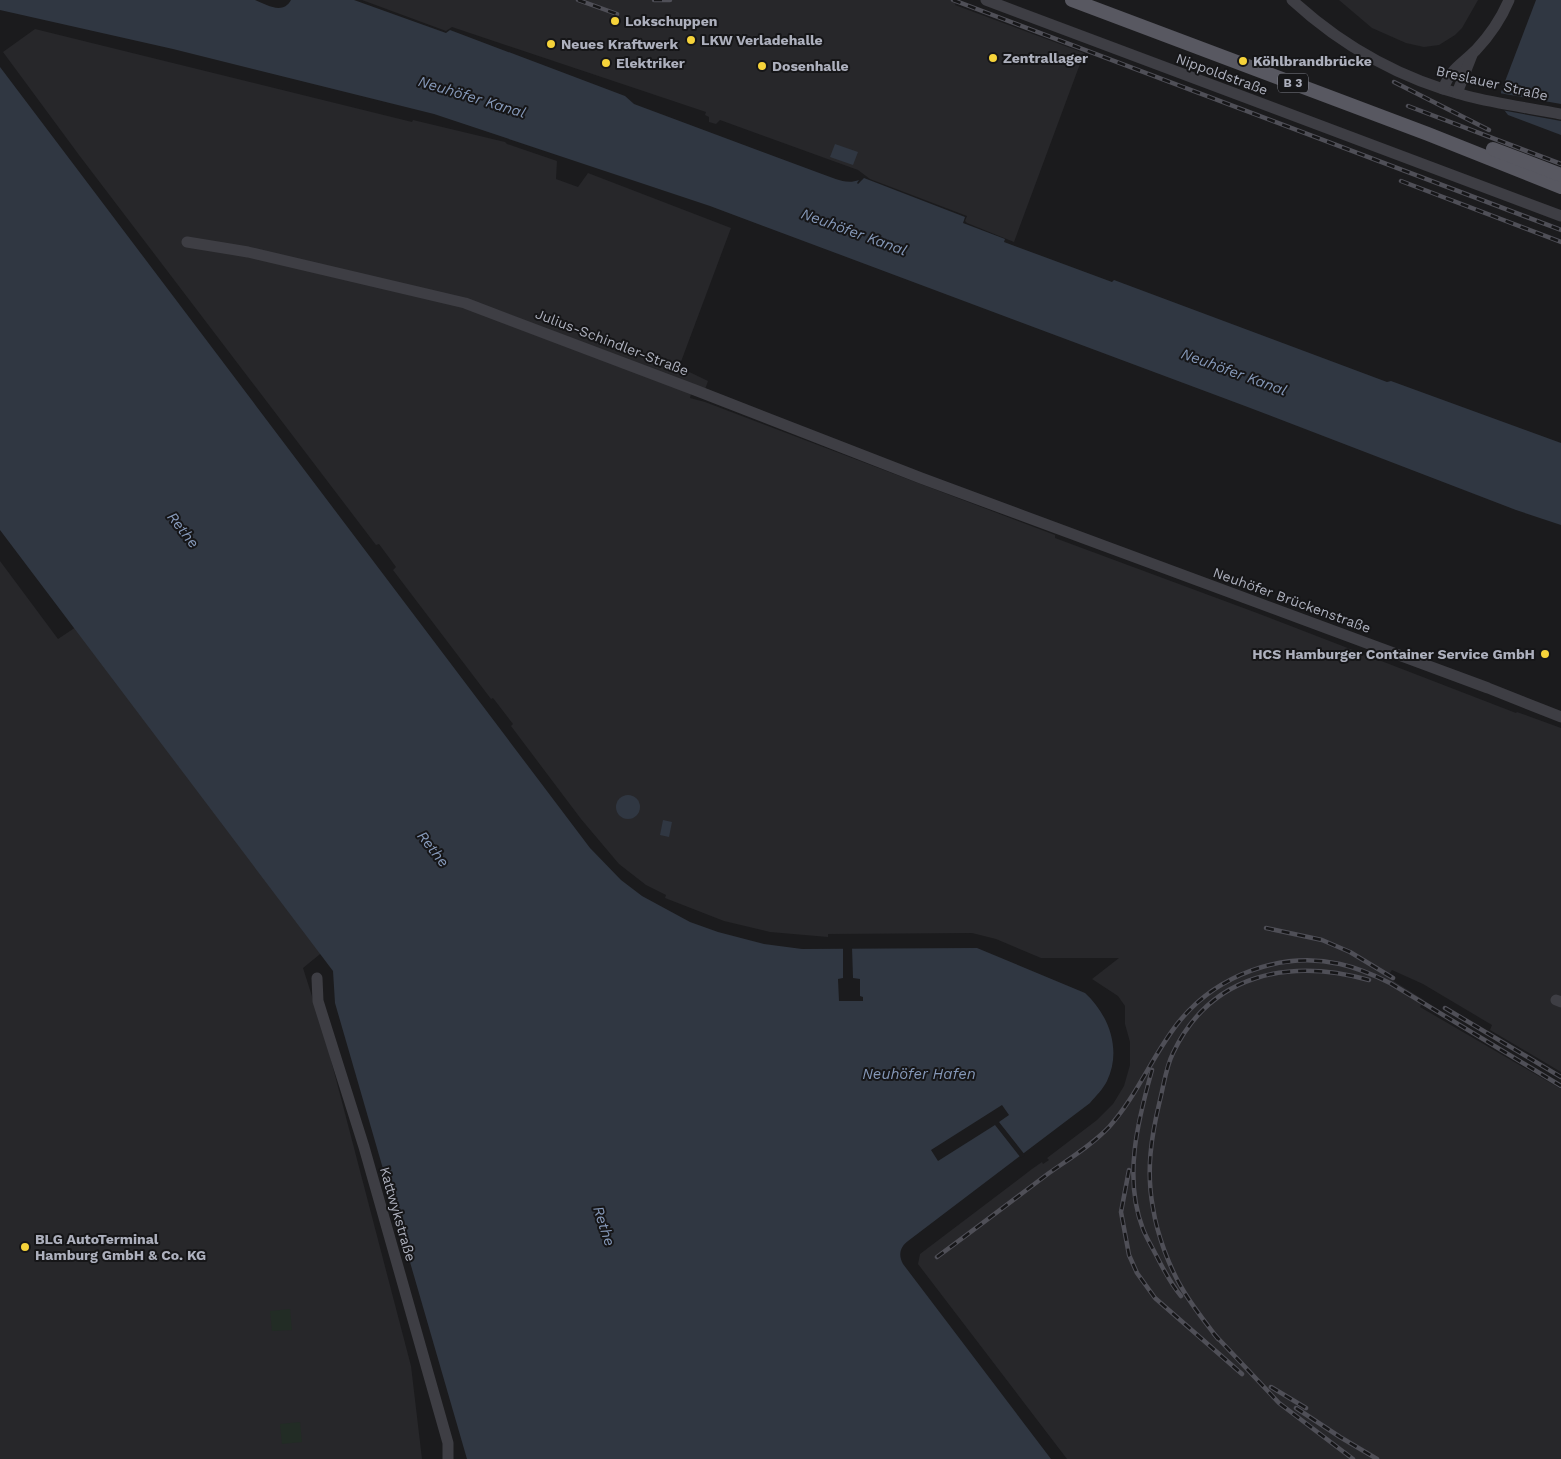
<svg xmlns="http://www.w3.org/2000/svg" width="1561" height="1459" font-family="'Work Sans',sans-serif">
  <rect width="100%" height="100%" fill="#1b1b1d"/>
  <g fill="#27272a">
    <path d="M362 0H957L955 5 1084 53 1014 242 967 223 965 221 967 216 870 179 858 170 720 120 716 124 709 122V117L705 115 706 112 452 27 446 31Z"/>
    <path d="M1339 0H1478L1462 28 1455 35 1439 45 1424 47 1406 43 1372 28Z"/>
    <path d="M35 29 412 122 413 120 505 142 507 144 557 161 556 179 578 187 588 173 731 228 679 367 708 381 702 398 691 394 690 398 705 402 1055 535V538L1257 613 1516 713 1517 712 1561 728V1072L1490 1030 1492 1025 1423 984 1392 970 1387 977 1424 1000 1420 1007 1561 1089V1459H1067L918 1264 920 1254 1032 1169 1042 1162 1043 1164 1049 1160 1047 1158 1097 1120 1113 1104 1124 1086 1130 1065V1042L1125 1024V1006L1118 996 1092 979 1119 958H1041L996 939 972 933 828 934V937L770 932 724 921 665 898 666 895 646 885 619 864 581 819 511 726 513 724 493 698 491 699 393 570 396 567 379 544 376 545 79 155 3 52Z"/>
    <path d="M0 561 58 639 76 627 325 950 303 968 325 1037 411 1366 422 1459H0Z"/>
  </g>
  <g fill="#222c25">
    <path d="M290 1309 292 1330 272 1331 270 1311Z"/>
    <path d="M300 1422 302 1442 282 1444 280 1424Z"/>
  </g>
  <g fill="#303742">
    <path d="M0 0H255C267 5 283 15 291 0H354L446 33 450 30 625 96 634 104 822 174C834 178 846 185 859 180L857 183 858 184 864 178 965 217 963 223 1005 239 1004 242 1112 282 1114 280 1387 382 1391 381 1561 443V525L1516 510 1245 406 710 206 434 114 173 49 0 10Z"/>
    <path d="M1536 0H1561V135L1508 115 1501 106V92Z"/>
    <path d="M0 67 590 848 621 880 642 896 690 922 718 932 764 944 802 949 977 948 1085 993C1109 1015 1122 1050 1107 1081 1103 1089 1096 1096 1090 1103L908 1241C900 1247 898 1255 903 1264L1051 1459H467L335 1003 333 971 0 530Z"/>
    <path d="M835 144 858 152 853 165 830 157Z"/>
    <circle cx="628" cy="807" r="12"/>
    <path d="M663 820 672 822 669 837 660 835Z"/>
  </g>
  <g fill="#1b1b1d">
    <path d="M1499 93 1561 104V121L1501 110 1499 107Z"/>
    <path d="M843 947H852L853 978 860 979V996L863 997V1001H839L838 979 843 978Z"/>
    <path d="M1002 1105 1009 1115 999 1122 1025 1155 1021 1158 995 1125 938 1161 931 1150Z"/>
  </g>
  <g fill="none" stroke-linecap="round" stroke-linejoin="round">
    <g stroke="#3e3e44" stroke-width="11">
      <path d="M986 0 1561 216"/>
      <path d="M1292 0C1342 46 1401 79 1467 96 1498 104 1530 108 1561 114"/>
      <path d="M1443 89C1452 67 1460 66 1476 50 1490 35 1501 19 1509 0"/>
      <path d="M1457 93 1472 55"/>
      <path d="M187 242 248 252 465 303 695 390 921 478 1488 688 1561 717"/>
      <path d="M317 978 318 1001 364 1147 448 1443V1459"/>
      <path d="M1556 1000 1561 1002"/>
    </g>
    <g stroke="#585861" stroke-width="14">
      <path d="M1072 0 1428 134 1561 187"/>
      <path d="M1493 149 1561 175"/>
    </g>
    <defs>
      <g id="rail">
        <path d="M578 0 617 14"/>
        <path d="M654 0H670"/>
        <path d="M953 0 1561 230"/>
        <path d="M1394 82 1489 130"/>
        <path d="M1408 106 1561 164"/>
        <path d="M1401 181 1561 242"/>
        <path d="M1266 928 1322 940 1350 952 1393 978"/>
        <path d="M1445 1008 1561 1077"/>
        <path d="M1152 1070C1138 1120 1123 1178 1143 1229 1146 1237 1151 1245 1155 1253 1163 1268 1170 1283 1181 1296"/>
        <path d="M1129 1170 1121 1212 1129 1255 1137 1273 1155 1298 1242 1374"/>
        <path d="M937 1257C975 1229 1012 1201 1049 1173 1069 1159 1092 1145 1109 1127 1137 1096 1152 1056 1178 1023 1216 975 1281 951 1340 964 1358 968 1374 975 1390 983L1561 1086"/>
        <path d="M1214 1334 1279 1403 1353 1459"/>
        <path d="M1218 1339C1206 1323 1193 1307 1183 1290 1169 1267 1157 1234 1153 1208 1146 1171 1151 1137 1160 1100 1164 1084 1166 1067 1173 1053 1211 973 1290 958 1369 980"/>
        <path d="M1271 1387 1306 1408"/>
        <path d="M1296 1408 1340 1437 1377 1459"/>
      </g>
    </defs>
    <use href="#rail" stroke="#4f4f57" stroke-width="4.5"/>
    <use href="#rail" stroke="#161618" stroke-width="2.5" stroke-dasharray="8" stroke-linecap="butt"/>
  </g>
  <g fill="#f6d33a" stroke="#161618" stroke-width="2">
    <circle cx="615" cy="21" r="5"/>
    <circle cx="691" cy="40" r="5"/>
    <circle cx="551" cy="44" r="5"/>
    <circle cx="993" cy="58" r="5"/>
    <circle cx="1243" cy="61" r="5"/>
    <circle cx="606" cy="63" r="5"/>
    <circle cx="762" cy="66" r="5"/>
    <circle cx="1545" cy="654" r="5"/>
    <circle cx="25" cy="1247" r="5"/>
  </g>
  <g text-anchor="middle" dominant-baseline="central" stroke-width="4" stroke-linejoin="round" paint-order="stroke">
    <rect fill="#161618" stroke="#80828c" stroke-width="1" x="1278" y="73.5" width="30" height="19" rx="4"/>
    <g font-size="12" font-weight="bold" fill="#adb0bd">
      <text x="1293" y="83">B 3</text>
    </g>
    <g font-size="14" font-weight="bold" fill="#adb0bd" stroke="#161618" text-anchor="start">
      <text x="625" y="21">Lokschuppen</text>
      <text x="701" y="40">LKW Verladehalle</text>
      <text x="561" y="44">Neues Kraftwerk</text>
      <text x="1003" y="58">Zentrallager</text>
      <text x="1253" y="61">Köhlbrandbrücke</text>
      <text x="616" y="63">Elektriker</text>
      <text x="772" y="66">Dosenhalle</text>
      <text x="1535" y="654" text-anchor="end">HCS Hamburger Container Service GmbH</text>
      <text x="35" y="1239">BLG AutoTerminal<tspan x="35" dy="16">Hamburg GmbH &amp; Co. KG</tspan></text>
    </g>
    <g font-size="14" fill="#adb0bd" stroke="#161618">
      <text transform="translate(1222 74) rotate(20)">Nippoldstraße</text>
      <text transform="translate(1492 83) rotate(13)">Breslauer Straße</text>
      <text transform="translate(612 342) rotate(21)">Julius-Schindler-Straße</text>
      <text transform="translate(1292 600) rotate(20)">Neuhöfer Brückenstraße</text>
      <text transform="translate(398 1214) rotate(74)">Kattwykstraße</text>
    </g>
    <g font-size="15" font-style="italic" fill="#8598b8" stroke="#161618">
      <text transform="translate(472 97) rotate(17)">Neuhöfer Kanal</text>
      <text transform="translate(854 232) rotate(20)">Neuhöfer Kanal</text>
      <text transform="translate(1234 372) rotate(20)">Neuhöfer Kanal</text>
      <text transform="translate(183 530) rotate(52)">Rethe</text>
      <text transform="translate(433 849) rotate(52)">Rethe</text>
      <text x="919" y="1074">Neuhöfer Hafen</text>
      <text transform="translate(604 1226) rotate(72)">Rethe</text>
    </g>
  </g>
</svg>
